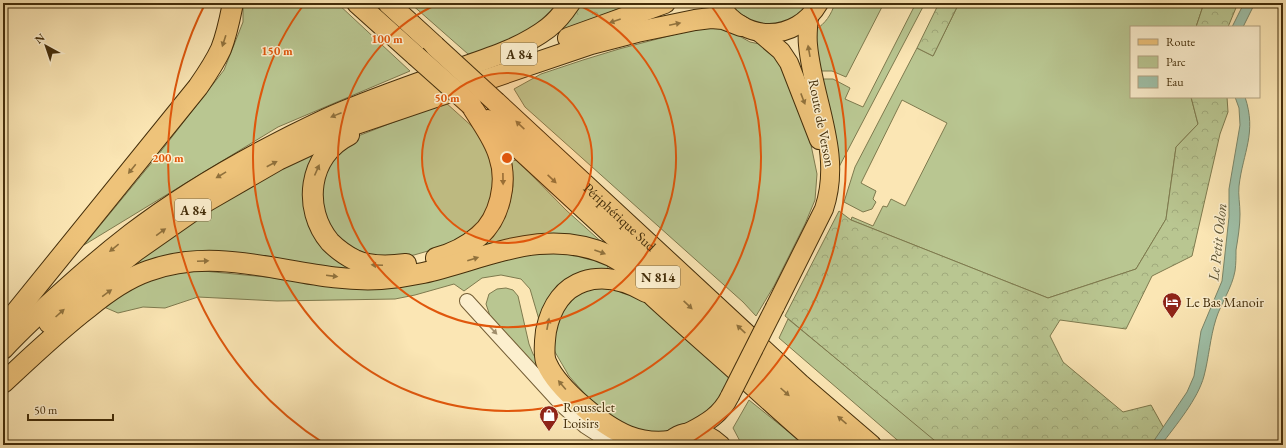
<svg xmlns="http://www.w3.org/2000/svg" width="1286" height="448" font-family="'EB Garamond',serif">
  <defs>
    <pattern id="forest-crowns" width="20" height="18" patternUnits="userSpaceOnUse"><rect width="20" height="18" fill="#b9c691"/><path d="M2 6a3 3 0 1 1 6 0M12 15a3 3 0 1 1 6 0" fill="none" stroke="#a0aa7c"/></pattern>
  </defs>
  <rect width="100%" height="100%" fill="#fbe6b4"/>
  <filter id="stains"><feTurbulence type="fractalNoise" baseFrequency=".005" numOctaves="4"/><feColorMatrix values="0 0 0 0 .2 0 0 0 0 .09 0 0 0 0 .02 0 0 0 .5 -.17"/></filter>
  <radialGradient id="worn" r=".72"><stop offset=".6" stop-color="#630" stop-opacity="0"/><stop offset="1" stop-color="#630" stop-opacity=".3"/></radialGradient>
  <g fill="#b9c691" stroke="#7e7a4e">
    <path d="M243 3H337L410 71 278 127 84 245 158 155 224 70 243 22Z"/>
    <path d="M410 3H559L531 29 486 50 468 54Z"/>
    <path d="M730 3H811C805 9 798 17 790 21 772 32 739 21 730 3Z"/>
    <path d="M835 3H884L846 77 832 71H818L815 30C826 23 831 15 835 3Z"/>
    <path d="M916 3H925L839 167 821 82 824 79H833L850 88 845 99 863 107Z"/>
    <path d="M959 3H1204L1196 27H1131V97H1191L1198 124 1176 147 1166 219 1136 269 1048 298 851 220 852 217 873 226 883 206 887 207 891 199 905 206 947 123 902 100 861 183 876 191 873 199 876 202 872 209 863 212 844 202 855 167 917 48 933 56Z"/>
    <path d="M712 26 723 27 750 42 769 46 784 65 799 105 811 145 817 174 815 200 805 224 774 286 756 316 743 302 525 107 514 89 541 74 583 60 619 49 684 32Z"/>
    <path d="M445 102 475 129 489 152 495 179 493 198 481 219 463 236 442 247 414 255 385 258 366 254 352 247 340 238 328 223 320 194 324 167 353 138Z"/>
    <path d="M326 145 310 216 386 274 253 259 118 271 213 207Z"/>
    <path d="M517 160 566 210 606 246 473 249 510 202 513 186 512 161Z"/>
    <path d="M555 253 581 255 607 265 608 268 606 271 540 323 530 289 521 279 501 275 482 278 464 291 454 284 415 295 395 299 277 301 198 297 165 308 143 307 118 313 104 307 135 285 167 273 203 271 287 279 452 274 526 255Z"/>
    <path d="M611 286 642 299 731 378 718 405 695 421 675 427 665 432 642 433 623 424 591 401 569 376 555 352 553 341 561 307 582 291Z"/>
    <path d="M506 288 513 290 518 296 529 344 533 354 545 374H541L491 319 486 304 489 294 497 289Z"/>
    <path d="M788 319 935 440 940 445H903L779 338Z"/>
    <path d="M749 400 805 445H742L733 428Z"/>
  </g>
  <g fill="url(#forest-crowns)" stroke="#7e7a4e">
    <path d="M581 3H633L557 33 576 11Z"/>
    <path d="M939 3H959L933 56 917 48Z"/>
    <path d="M1204 3H1238L1228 27H1196Z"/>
    <path d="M1191 97H1227L1228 112 1220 134 1192 256 1152 276 1126 329 1060 320 1050 336 1063 362 1123 412 1151 405 1166 432 1156 445H940L785 316 839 211 851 220 1048 298 1136 269 1166 219 1176 147 1198 124Z"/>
  </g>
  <g fill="#9fc0a8" stroke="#7b8669">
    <path d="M1244 3H1255L1243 27H1232Z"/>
    <path d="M1235 97H1245C1257 133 1243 152 1239 186 1238 195 1240 204 1240 214 1240 226 1238 238 1236 250 1236 257 1236 264 1235 271 1232 288 1221 303 1216 319 1210 338 1209 357 1204 376 1198 399 1176 425 1161 445H1151L1187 392 1194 376 1201 331 1222 281 1229 217V189L1240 125 1239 108Z"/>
  </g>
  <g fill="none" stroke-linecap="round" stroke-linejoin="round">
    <defs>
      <path id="minor" d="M467 301 563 406 585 426 602 437 620 445"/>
      <g id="major">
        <path d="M719 3C743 43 796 43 819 3"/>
        <path d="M760 33 781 51 789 63 819 140"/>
        <path d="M775 307 824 209C843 153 813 101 808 45 807 36 808 26 809 17"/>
        <path d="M689 432C706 423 721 415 730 396"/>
        <path d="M666 445C682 426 705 430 721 445"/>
      </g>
      <g id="highway">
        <path d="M357 3 416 56"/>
        <path d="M388 3 435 46"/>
        <path d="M568 38 665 3"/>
        <path id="s1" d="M496 102 800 384 871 445"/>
        <path d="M488 120 733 346 846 445"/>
        <path d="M349 135C308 155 302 209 330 242 337 249 347 256 355 260 370 267 390 266 406 264"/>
        <path d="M436 258C452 254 466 247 479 236 500 218 508 182 499 156 494 138 481 122 471 105"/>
        <path d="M646 292C602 267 557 276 546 331 545 339 543 357 547 364 558 389 603 426 628 436 641 441 655 443 670 441"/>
        <path d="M49 323 79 296 137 250 207 201 278 160 353 125 591 44 637 32 695 20 711 18 723 19 741 26"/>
        <path d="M3 328 198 87C207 74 215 62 221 49 227 34 230 18 233 3"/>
        <path d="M3 349C27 323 53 300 79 277 96 262 113 248 131 234 191 188 258 151 326 119 366 101 408 87 449 72 483 60 519 50 548 28 557 21 564 12 570 3"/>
        <path d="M3 383C31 357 58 331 88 308 106 293 125 279 148 271 226 242 303 284 381 279 395 278 409 276 423 273 486 259 545 225 611 256 629 264 640 284 655 298 679 320 704 342 729 364 759 391 789 419 820 445"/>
      </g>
    </defs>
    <use href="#minor" stroke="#725c34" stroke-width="16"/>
    <use href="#major" stroke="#442e0a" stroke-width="20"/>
    <use href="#highway" stroke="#442e0a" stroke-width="22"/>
    <use href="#minor" stroke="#fcefce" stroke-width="14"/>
    <use href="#major" stroke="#eec37a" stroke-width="18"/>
    <use href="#highway" stroke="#eec37a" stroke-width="20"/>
    <defs>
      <path id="major-bridge" d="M730 396 775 307"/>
      <g id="highway-bridge">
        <path d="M435 46 496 102"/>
        <path d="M416 56 471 105"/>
      </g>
    </defs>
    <use href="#major-bridge" stroke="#442e0a" stroke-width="20" stroke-linecap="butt"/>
    <use href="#highway-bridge" stroke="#442e0a" stroke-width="22" stroke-linecap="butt"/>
    <use href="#major-bridge" stroke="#eec37a" stroke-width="18"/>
    <use href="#highway-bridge" stroke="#eec37a" stroke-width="20"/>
  </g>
  <defs><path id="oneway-solid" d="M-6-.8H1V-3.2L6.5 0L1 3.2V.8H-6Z"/></defs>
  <g fill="#90713c">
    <use href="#oneway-solid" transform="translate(615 21) rotate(161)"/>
    <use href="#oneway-solid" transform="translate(675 24) rotate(-12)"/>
    <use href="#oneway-solid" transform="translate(224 41) rotate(108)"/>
    <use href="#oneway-solid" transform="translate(809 51) rotate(-100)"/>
    <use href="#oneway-solid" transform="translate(803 99) rotate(69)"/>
    <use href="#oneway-solid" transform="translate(336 115) rotate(158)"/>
    <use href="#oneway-solid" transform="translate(520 125) rotate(-137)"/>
    <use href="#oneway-solid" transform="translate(272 164) rotate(-28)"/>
    <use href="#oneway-solid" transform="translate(132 169) rotate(129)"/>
    <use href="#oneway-solid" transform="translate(317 170) rotate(-66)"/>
    <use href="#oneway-solid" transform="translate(221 175) rotate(149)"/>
    <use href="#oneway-solid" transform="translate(503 179) rotate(89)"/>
    <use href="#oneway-solid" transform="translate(552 179) rotate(43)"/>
    <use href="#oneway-solid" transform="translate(161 232) rotate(-36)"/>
    <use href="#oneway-solid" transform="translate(114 248) rotate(141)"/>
    <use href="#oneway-solid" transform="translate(600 252) rotate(20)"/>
    <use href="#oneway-solid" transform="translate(473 259) rotate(-17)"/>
    <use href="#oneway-solid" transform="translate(203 261) rotate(-3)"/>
    <use href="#oneway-solid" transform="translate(377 265) rotate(-178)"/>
    <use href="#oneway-solid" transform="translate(332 276) rotate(7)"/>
    <use href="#oneway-solid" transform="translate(107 293) rotate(-36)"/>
    <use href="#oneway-solid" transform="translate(688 305) rotate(43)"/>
    <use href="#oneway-solid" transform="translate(60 313) rotate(-42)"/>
    <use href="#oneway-solid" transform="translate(548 324) rotate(-79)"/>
    <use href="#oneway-solid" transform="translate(741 329) rotate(-137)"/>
    <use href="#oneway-solid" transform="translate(562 385) rotate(-130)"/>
    <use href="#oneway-solid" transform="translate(785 392) rotate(42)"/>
    <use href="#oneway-solid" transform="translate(842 420) rotate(-139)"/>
  </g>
  <use fill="#a08e6c" href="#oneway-solid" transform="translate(493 330) rotate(47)"/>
  <circle cx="507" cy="158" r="85" fill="#e0570c" fill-opacity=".12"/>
  <g fill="none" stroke="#e0570c" stroke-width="2">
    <circle cx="507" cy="158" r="85"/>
    <path d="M574 3A169 169 0 1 1 440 3"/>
    <path d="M709 3A254 254 0 1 1 305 3"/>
    <path d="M325 444A339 339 0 0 1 205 4M809 4A339 339 0 0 1 689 444"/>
  </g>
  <defs>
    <symbol id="hotel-pin" viewBox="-11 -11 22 30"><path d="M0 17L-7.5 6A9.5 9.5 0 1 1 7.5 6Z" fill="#8f2418" stroke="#fcefce"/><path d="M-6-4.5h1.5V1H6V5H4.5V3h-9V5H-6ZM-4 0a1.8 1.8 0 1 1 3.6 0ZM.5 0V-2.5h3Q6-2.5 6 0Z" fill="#fff"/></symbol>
    <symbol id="shop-pin" viewBox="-11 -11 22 30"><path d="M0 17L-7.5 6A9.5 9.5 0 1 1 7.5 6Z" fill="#8f2418" stroke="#fcefce"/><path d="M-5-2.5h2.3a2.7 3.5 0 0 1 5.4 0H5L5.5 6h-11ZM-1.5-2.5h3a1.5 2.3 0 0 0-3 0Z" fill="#fff"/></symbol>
  </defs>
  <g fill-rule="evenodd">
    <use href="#hotel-pin" x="1161" y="291" width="22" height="30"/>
    <use href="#shop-pin" x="538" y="404" width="22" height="30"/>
  </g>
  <g text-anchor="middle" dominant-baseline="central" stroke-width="3" stroke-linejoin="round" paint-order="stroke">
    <g fill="#fcefce" stroke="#7b6845" stroke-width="1">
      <rect x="501" y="43" width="36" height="22" rx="3"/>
      <rect x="175" y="199" width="36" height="22" rx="3"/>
      <rect x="636" y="266" width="44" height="22" rx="3"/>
    </g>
    <g font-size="13" font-weight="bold" fill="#442e0a">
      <text x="519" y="54">A 84</text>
      <text x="193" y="210">A 84</text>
      <text x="658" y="277">N 814</text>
    </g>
    <g font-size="14" fill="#442e0a" stroke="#fcefce">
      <text transform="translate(822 123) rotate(79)">Route de Verson</text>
      <text stroke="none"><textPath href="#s1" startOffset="169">Périphérique Sud</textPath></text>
    </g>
    <g font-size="14" fill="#442e0a" stroke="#fcefce" text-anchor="start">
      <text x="1186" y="302">Le Bas Manoir</text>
      <text x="563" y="407">Rousselet<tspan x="563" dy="16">Loisirs</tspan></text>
    </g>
    <g font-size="15" font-style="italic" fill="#5b5232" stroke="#fcefce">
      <text transform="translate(1217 242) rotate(-84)">Le Petit Odon</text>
    </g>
  </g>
  <circle cx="507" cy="158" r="6" fill="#e0570c" stroke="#fcefce" stroke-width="2"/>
  <g font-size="12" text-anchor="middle" font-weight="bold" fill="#e0570c" stroke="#fcefce" stroke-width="3" stroke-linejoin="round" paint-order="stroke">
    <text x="387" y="43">100 m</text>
    <text x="277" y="55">150 m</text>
    <text x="447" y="102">50 m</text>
    <text x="168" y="162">200 m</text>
  </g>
  <rect width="1286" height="448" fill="none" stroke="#fbe6b4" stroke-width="16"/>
  <rect x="4" y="4" width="1278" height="440" fill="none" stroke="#442e0a" stroke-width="2"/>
  <rect x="8" y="8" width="1270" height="432" fill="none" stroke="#442e0a"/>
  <rect x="1130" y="26" width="130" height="72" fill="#fcefce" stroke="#b2a280"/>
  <rect x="1138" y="39" width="20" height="6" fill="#eec37a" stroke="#b2a280"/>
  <text x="1166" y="46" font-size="12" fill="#442e0a">Route</text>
  <rect x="1138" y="56" width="20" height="12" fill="#b9c691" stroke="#b2a280"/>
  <text x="1166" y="66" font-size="12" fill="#442e0a">Parc</text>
  <rect x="1138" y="76" width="20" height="12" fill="#9fc0a8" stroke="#b2a280"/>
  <text x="1166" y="86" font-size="12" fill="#442e0a">Eau</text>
  <g transform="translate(46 46) rotate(320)" stroke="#fcefce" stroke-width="3" paint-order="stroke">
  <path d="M0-3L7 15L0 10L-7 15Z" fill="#442e0a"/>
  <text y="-6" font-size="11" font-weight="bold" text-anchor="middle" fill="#442e0a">N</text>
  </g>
  <path d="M28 414v6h85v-6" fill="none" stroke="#442e0a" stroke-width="2"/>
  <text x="34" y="414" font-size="12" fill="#442e0a" stroke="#fcefce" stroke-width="3" paint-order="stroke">50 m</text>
  <rect width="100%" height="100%" filter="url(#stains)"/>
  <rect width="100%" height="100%" fill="url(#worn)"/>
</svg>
